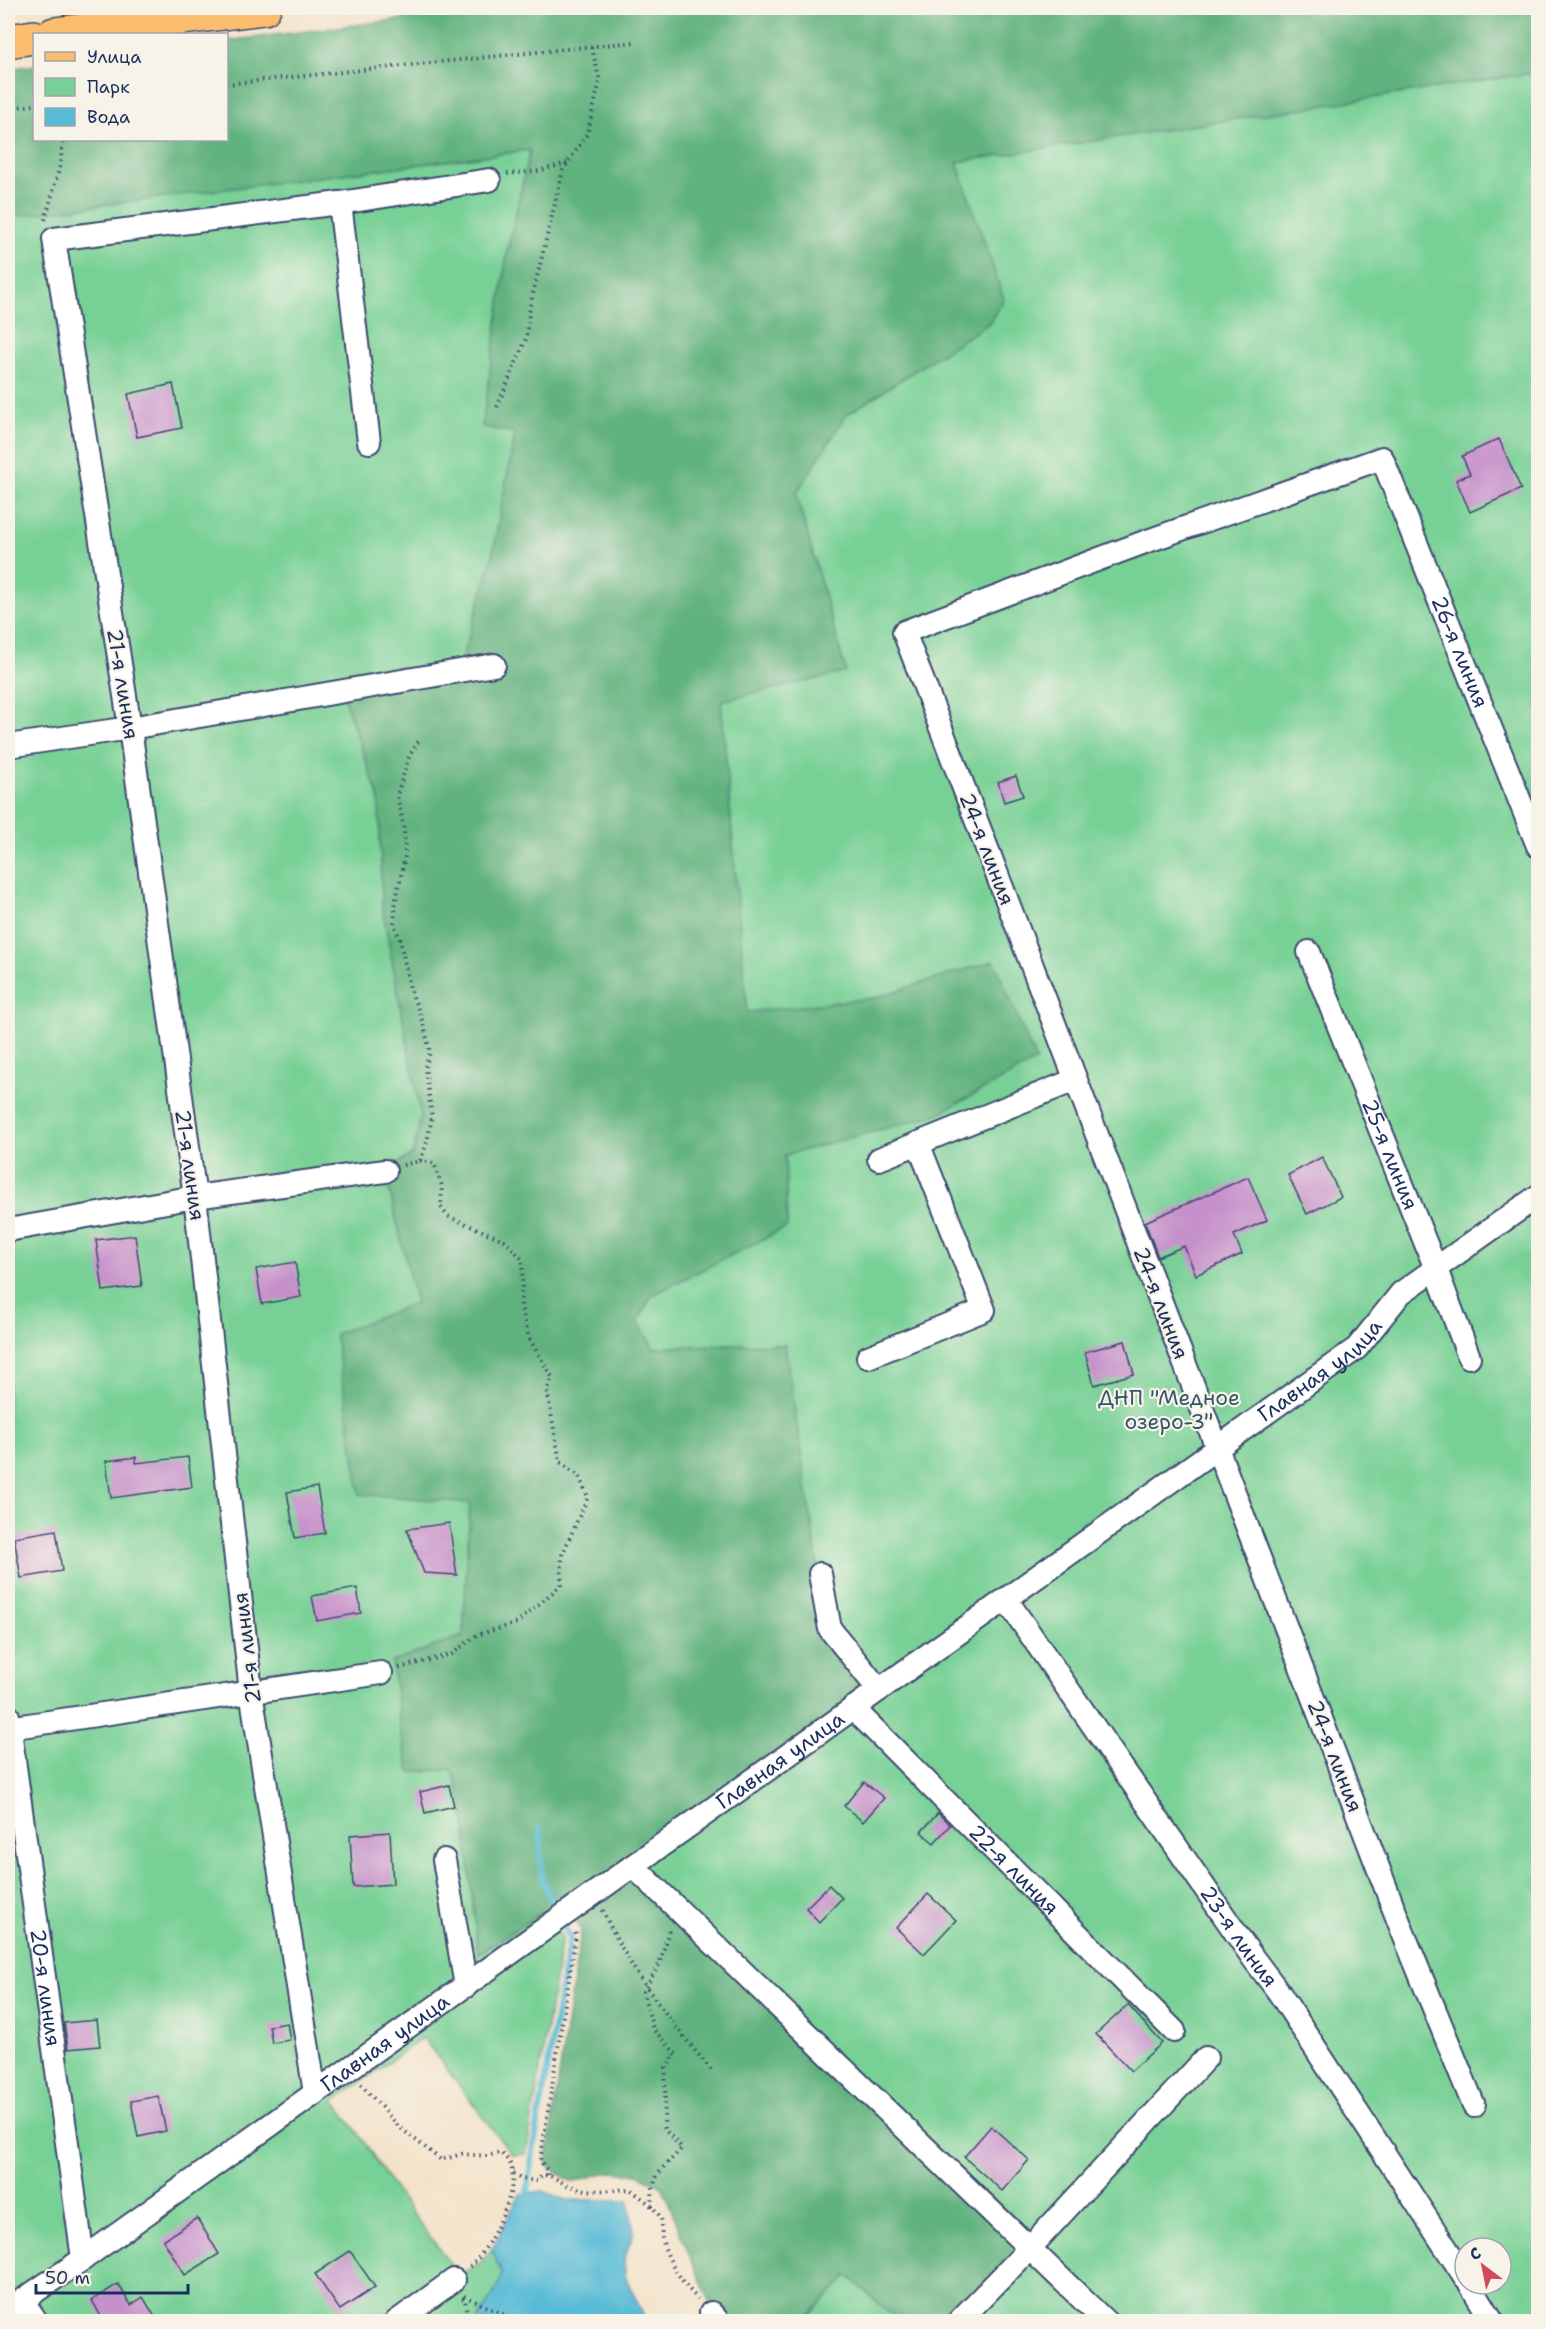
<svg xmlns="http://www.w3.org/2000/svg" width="1546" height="2329" font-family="'Shantell Sans',sans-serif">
  <rect width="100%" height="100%" fill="#f7f3e8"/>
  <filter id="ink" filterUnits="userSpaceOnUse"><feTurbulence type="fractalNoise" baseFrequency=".0167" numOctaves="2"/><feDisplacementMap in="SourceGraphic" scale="12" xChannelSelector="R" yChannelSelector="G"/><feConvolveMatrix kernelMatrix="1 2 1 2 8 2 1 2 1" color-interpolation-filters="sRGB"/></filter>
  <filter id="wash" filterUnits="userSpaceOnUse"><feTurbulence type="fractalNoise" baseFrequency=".008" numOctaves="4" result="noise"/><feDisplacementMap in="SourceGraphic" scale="24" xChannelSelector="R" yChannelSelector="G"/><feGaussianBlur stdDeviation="1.35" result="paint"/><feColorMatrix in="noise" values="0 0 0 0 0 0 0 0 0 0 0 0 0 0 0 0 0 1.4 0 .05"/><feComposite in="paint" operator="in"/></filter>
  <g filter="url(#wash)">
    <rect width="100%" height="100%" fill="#f3e2c8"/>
    <g fill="#77d095" stroke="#49807a" stroke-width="1.5" fill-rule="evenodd">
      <path d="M1538 72V2321H958L633 1866 830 1629 733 1344 653 1348 638 1321 652 1295 787 1227 785 1155 938 1114 994 961 874 998 747 1013 721 700 846 672 796 494 846 415 989 323 1003 299 956 162ZM1465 2248H1501V2284H1465Z"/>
      <path d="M530 150 508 248 483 427 515 432 491 564 458 672 342 692 379 798 382 906 421 1116 413 1154 385 1171 416 1303 335 1335 470 1502 463 1637 392 1662 401 1733 410 1772 452 1769 463 1804 478 1954 544 1911 562 1937 526 2154 512 2155 423 2038 334 2101 359 2134 395 2190 452 2266 454 2279 480 2263 492 2249 502 2274 498 2287 477 2321 37 2322 8 2310V217Z"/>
      <path d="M848 2275 898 2321 804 2322Z"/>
    </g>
    <path fill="#61b27e" stroke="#3e706e" stroke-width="1.5" d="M490 8H1538V72L957 162 1004 299 989 323 846 415 796 494 846 672 721 701 747 1012 874 998 994 961 1036 1061 938 1114 785 1155 787 1227 652 1295 638 1321 653 1348 733 1344 785 1345 823 1600 876 1692 634 1865 1029 2249 958 2321H898L848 2275 804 2321H719L691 2259 662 2186 638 2174 608 2172 572 2182 550 2168 546 2162 581 1930 576 1921 560 1900 478 1954 463 1804 452 1769 410 1772 401 1733 392 1662 463 1636 470 1503 360 1494 335 1334 416 1303 385 1171 413 1154 421 1116 382 906 379 798 342 692 458 671 491 564 515 433 482 427 508 248 530 150 8 217V69L34 65V140H226L227 41Z"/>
    <path fill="#58bbd6" stroke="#3a759a" stroke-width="1.5" d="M543 2191 566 2200H628L634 2233 624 2258 625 2276 646 2321H477L498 2287 502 2274 492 2249 520 2194Z"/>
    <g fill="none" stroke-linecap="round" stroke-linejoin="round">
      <g stroke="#58bbd6" stroke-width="6">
        <path d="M540 1829 542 1879 556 1910"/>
        <path d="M529 2198 527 2193 530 2169 570 1937 563 1925"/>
      </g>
    </g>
    <g id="blocks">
      <g fill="#c691ca">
        <path d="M173 384 182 428 137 437 128 394Z"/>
        <path d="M1499 439 1521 489 1470 512 1456 480 1470 474 1462 456Z"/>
        <path d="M1016 776 1023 796 1004 802 998 782Z"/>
        <path d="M1322 1157 1341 1197 1307 1214 1288 1175Z"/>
        <path d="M1248 1177 1267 1220 1234 1235 1242 1254 1196 1275 1184 1246 1158 1257 1145 1222Z"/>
        <path d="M135 1235 142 1286 103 1291 96 1240Z"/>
        <path d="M295 1262 301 1297 262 1304 256 1269Z"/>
        <path d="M1125 1341 1134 1374 1094 1385 1085 1352Z"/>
        <path d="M136 1457V1463L188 1457 192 1487 111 1498 106 1461Z"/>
        <path d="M317 1487 325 1533 295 1538 287 1492Z"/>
        <path d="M449 1523 457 1575 424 1573 407 1529Z"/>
        <path d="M56 1530 62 1571 21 1578 14 1537Z"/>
        <path d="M357 1588 361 1613 317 1621 312 1596Z"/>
        <path d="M864 1782 884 1798 863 1822 844 1806Z"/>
        <path d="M449 1785 454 1806 425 1813 420 1792Z"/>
        <path d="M938 1813 950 1825 934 1843 921 1832Z"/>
        <path d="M390 1832 393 1884 353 1887 350 1835Z"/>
        <path d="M829 1885 842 1898 819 1922 806 1908Z"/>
        <path d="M928 1894 956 1920 924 1954 896 1928Z"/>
        <path d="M1128 2005 1162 2043 1131 2071 1096 2034Z"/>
        <path d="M97 2020 100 2046 68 2049 64 2023Z"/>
        <path d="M287 2023 290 2040 272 2043 269 2026Z"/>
        <path d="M158 2096 166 2131 138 2137 131 2101Z"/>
        <path d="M991 2126 1029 2160 1002 2191 964 2157Z"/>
        <path d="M197 2218 219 2254 185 2275 163 2240Z"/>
        <path d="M350 2251 375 2287 340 2310 315 2274Z"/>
        <path d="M118 2284 131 2305 143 2297 158 2322H104L92 2300Z"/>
      </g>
    </g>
  </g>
  <g filter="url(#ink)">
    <use href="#blocks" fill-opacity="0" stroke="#3b4a6e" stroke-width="1.5"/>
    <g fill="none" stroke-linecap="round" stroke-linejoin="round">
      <defs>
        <g id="street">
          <path d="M340 203 369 442"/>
          <path d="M8 746 130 728 494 665"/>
          <path id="s1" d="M1309 952 1436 1269 1469 1357"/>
          <path d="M879 1159 1075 1080"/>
          <path d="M8 1230 195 1197 385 1171"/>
          <path d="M868 1357 984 1310 918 1143"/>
          <path d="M820 1574 830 1629 879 1690"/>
          <path id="s2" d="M1006 1599 1253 1958 1278 1991 1465 2277"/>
          <path id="s3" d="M853 1708 1174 2031"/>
          <path id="s4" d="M8 1716 83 2259"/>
          <path d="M8 1728 381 1673"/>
          <path d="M444 1860 466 1986"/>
          <path d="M633 1866 1106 2322"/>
          <path d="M315 2093 251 1692 195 1197 130 728 54 239 340 203 489 180"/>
          <path id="s5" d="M1474 2106 1402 1930 904 632 1142 543 1382 458 1538 846"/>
          <path d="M1470 2284 1493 2322"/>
          <path d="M22 2300 37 2322"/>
          <path id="s6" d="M8 2310 83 2259 1357 1348 1401 1293 1538 1196"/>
          <path d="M711 2313 719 2322"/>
          <path d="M396 2322 454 2280"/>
          <path d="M958 2322 1029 2249 1206 2058"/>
        </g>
        <g id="primary">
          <path d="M54 34 264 8"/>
          <path d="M8 41 34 37"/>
        </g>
      </defs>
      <use href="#street" stroke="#3b4a6e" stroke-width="26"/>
      <use href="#primary" stroke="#3b4a6e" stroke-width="36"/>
      <g stroke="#3b4a6e" stroke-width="4" stroke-dasharray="1.5 4.5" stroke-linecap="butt">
        <path d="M226 84 634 42"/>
        <path d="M8 108 34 105"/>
        <path d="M507 174 539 171 567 163"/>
        <path d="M45 220 60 166 63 140"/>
        <path d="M497 407 526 339 530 306 563 170 587 134 600 81 591 45"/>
        <path d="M403 1165 420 1161 426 1146 432 1118 425 1067 430 1052 423 1022 410 989 400 939 394 924 396 899 405 856 404 828 397 795 409 757 420 738"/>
        <path d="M399 1668 452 1654 477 1635 517 1623 561 1585 562 1555 588 1497 579 1476 560 1462 547 1391 552 1377 529 1338 521 1306 523 1260 504 1240 447 1216 441 1207 442 1186 434 1163 420 1161"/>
        <path d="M603 1910C629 1971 670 2020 712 2071"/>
        <path d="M361 2084 398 2126 441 2160 462 2154 488 2156 500 2152C506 2158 511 2162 512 2171 517 2195 487 2253 469 2268"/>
        <path d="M513 2174 521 2179 537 2181 542 2175C555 2175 561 2184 573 2187 590 2193 612 2190 630 2189 640 2197 655 2206 661 2219 663 2224 661 2232 662 2238 667 2260 682 2283 698 2299"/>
        <path d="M548 2175 547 2170 540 2161 576 1935 574 1931"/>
        <path d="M652 2207C651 2173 661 2171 682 2148L664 2129 666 2067 676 2054 653 2029 643 1992 659 1965 669 1930"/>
        <path d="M464 2296 511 2318"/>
        <path d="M462 2298 465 2299 467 2315 465 2322"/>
      </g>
      <use href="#street" stroke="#fff" stroke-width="22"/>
      <use href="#primary" stroke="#fbbd6e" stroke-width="33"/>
    </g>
  </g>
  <g text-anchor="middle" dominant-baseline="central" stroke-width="4.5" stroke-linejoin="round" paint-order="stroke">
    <g font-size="21" fill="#1b2f5e" stroke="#f7f3e8">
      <text stroke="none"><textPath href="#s5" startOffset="2298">26-я линия</textPath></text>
      <text transform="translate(123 684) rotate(81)">21-я линия</text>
      <text transform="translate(987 849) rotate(69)">24-я линия</text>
      <text stroke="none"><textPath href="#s1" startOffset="218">25-я линия</textPath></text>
      <text transform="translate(190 1165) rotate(82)">21-я линия</text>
      <text transform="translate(1161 1303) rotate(69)">24-я линия</text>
      <text stroke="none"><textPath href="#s6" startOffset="1614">Главная улица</textPath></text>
      <text transform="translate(247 1648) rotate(-97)">21-я линия</text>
      <text transform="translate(1335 1756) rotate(69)">24-я линия</text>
      <text stroke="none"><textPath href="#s6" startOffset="948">Главная улица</textPath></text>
      <text stroke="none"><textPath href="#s3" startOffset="228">22-я линия</textPath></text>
      <text stroke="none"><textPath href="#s2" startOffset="410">23-я линия</textPath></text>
      <text stroke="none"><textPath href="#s4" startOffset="274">20-я линия</textPath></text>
      <text stroke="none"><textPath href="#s6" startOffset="462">Главная улица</textPath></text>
    </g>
    <g font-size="21" fill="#32576c" stroke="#f7f3e8">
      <text x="1169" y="1398">ДНП "Медное<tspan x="1169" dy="24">озеро-3"</tspan></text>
    </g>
  </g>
  <rect width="1546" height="2329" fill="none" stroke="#f7f3e8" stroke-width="30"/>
  <rect x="33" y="33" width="195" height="108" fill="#f7f3e8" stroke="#9fa5b1" stroke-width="1.5"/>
  <rect x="45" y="52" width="30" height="9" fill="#fbbd6e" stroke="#9fa5b1" stroke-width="1.5"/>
  <text x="87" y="63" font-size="18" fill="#1b2f5e">Улица</text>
  <rect x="45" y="78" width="30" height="18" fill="#77d095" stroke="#9fa5b1" stroke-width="1.5"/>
  <text x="87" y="93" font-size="18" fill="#1b2f5e">Парк</text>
  <rect x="45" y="108" width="30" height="18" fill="#58bbd6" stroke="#9fa5b1" stroke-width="1.5"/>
  <text x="87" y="123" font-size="18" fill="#1b2f5e">Вода</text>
  <g transform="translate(1483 2266) rotate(328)"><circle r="28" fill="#f7f3e8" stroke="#9fa5b1" stroke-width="1.5"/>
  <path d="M0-4.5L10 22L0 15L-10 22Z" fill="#d1495b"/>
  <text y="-9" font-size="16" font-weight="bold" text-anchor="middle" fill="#1b2f5e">С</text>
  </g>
  <path d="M36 2284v9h152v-9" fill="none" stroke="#1b2f5e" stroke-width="3"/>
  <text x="45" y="2284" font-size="18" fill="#1b2f5e" stroke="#f7f3e8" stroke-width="4.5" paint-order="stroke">50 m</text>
</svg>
